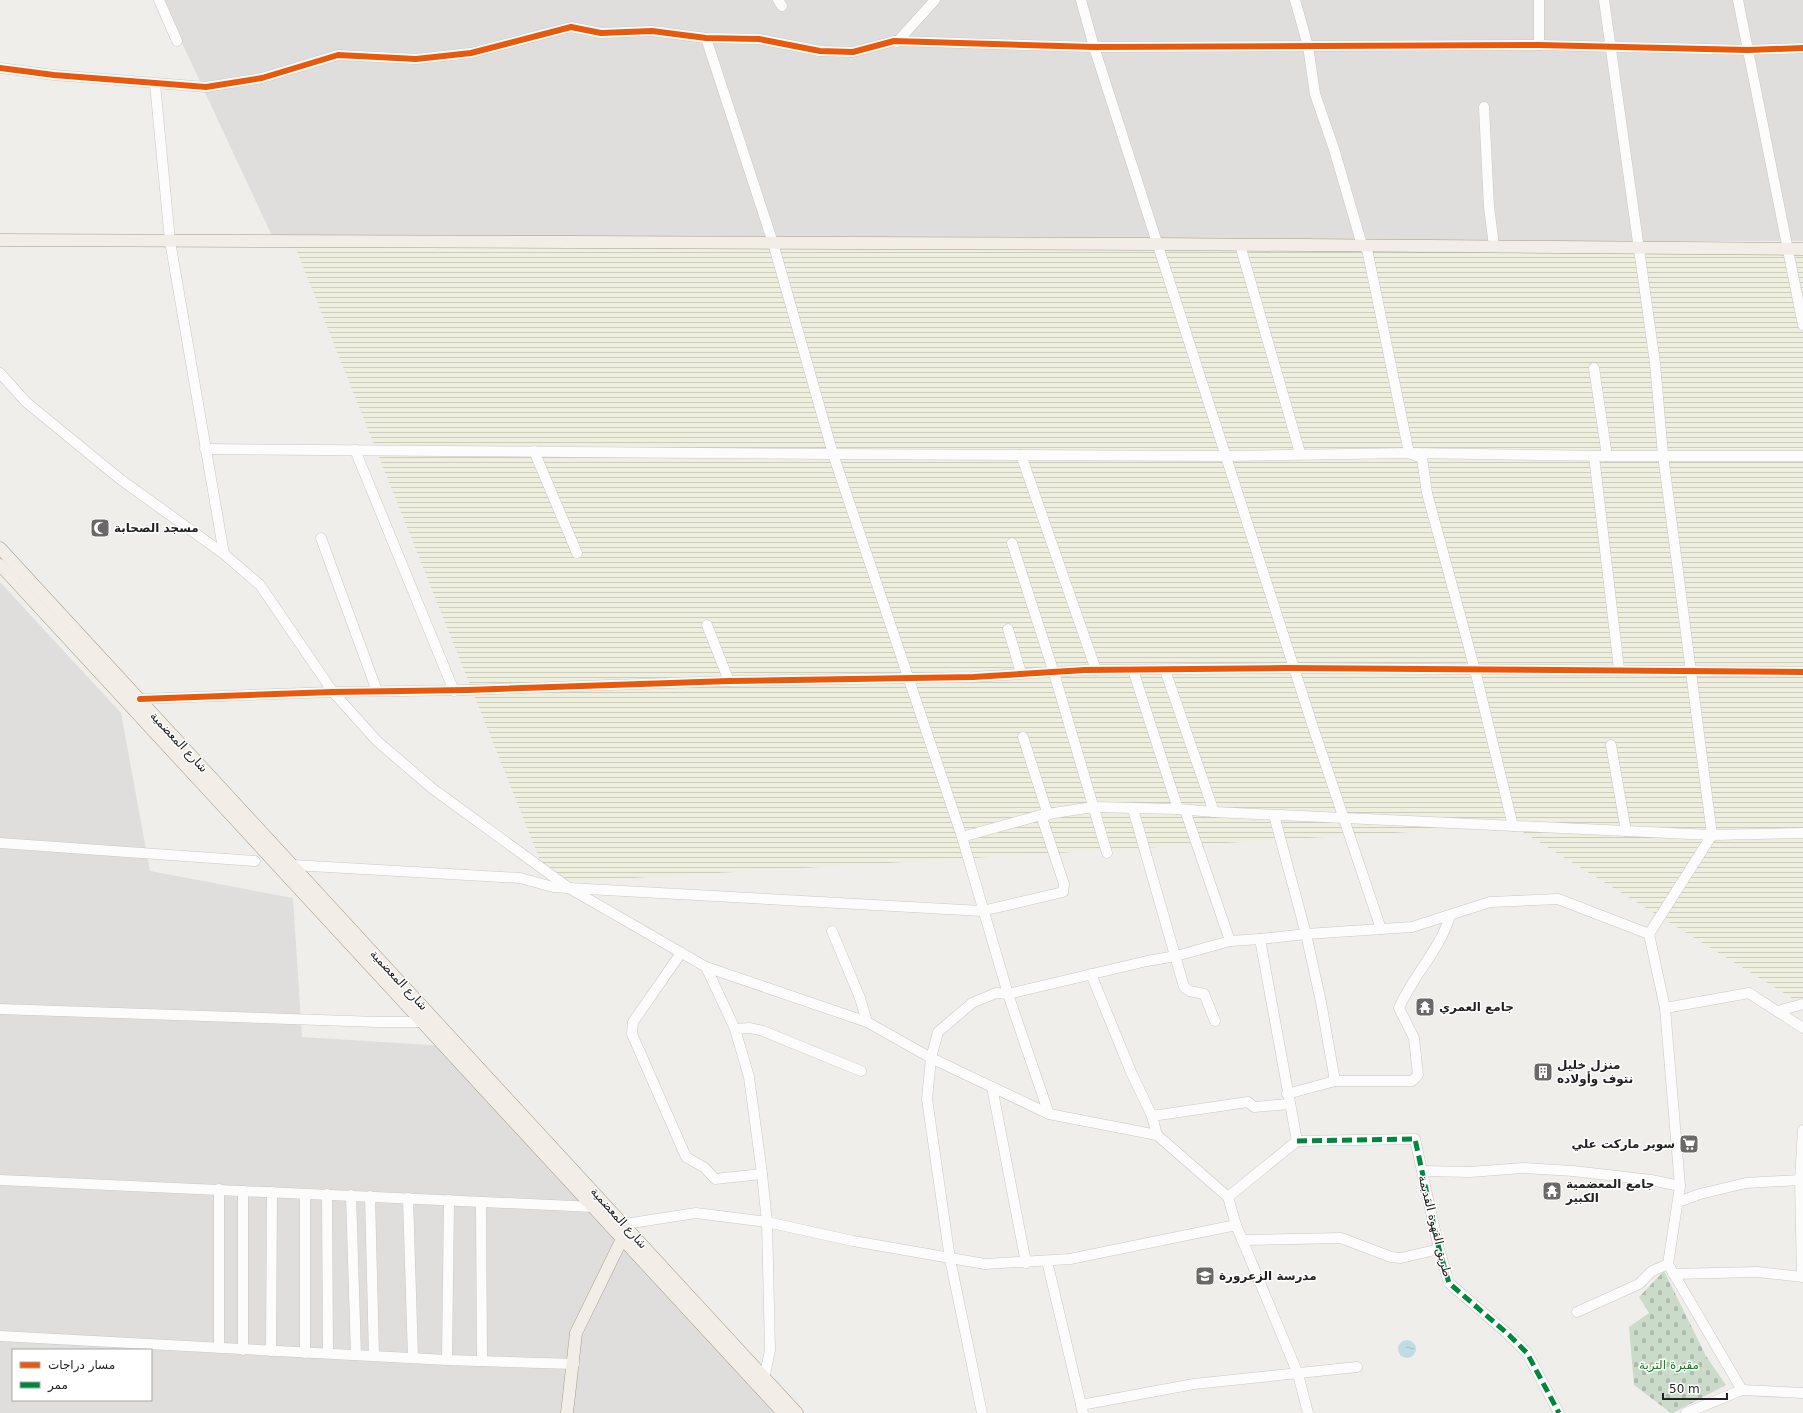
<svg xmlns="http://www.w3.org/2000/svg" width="1803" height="1413" font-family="'DejaVu Sans','Noto Naskh Arabic',sans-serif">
  <defs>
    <pattern id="farmland-rules" width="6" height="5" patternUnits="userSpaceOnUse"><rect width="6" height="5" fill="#efefdf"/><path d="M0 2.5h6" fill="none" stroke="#cdcdbf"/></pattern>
    <pattern id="cemetery-stones" width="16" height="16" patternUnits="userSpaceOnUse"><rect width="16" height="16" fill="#cadbca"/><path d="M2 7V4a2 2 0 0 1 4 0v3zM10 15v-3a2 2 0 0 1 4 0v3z" fill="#adbcad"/></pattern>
    <pattern id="water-ripples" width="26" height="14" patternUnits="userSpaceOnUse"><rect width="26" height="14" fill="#bfdbe3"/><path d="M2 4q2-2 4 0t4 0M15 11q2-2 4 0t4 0" fill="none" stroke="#a4bcc2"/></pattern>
  </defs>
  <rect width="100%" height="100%" fill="#f0eeeb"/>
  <g fill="#dfdedc" fill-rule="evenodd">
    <path d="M162 0H1803V241L1143 242 272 236Z"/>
    <path d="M0 582 121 713 150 871 293 898 302 1037 446 1046 776 1413H0ZM13 1350H151V1400H13Z"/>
  </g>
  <path fill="url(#farmland-rules)" d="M296 249 1803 252V1005L1513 826 549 883Z"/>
  <path fill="url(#cemetery-stones)" d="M1664 1271 1706 1356 1726 1385 1673 1413H1671L1634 1385 1629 1327 1649 1313 1639 1297Z"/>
  <circle fill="url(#water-ripples)" cx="1407" cy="1349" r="9"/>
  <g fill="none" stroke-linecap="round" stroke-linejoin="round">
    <defs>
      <g id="minor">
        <path d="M159 0 177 41"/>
        <path d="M778 0 782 6"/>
        <path d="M1081 0 1094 47 1314 730 1381 929"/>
        <path d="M1295 0 1308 46 1315 94 1334 149 1362 245 1367 249 1409 453 1422 458 1427 493 1475 670 1513 826"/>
        <path d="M1539 0V45"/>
        <path d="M1604 0 1655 363 1663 455 1712 835 1649 934"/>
        <path d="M1738 0 1803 325"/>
        <path d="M706 38 773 243 833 454 962 837 1008 994 1049 1114"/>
        <path d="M897 42 935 0"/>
        <path d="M0 68 54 75 206 87 262 78 338 55 416 59 471 53 571 27 601 33 652 31 706 38 759 39 820 51 853 52 894 41 1094 47 1539 45 1748 50 1803 48"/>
        <path d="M155 84 170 241 224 554"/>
        <path d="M1484 107 1489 207 1494 246"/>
        <path d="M1240 245 1300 453"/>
        <path d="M1594 368 1607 456"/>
        <path d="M0 373 26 402 120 479 224 554 260 585 333 692 377 741 433 789 569 888 706 967 867 1022 931 1058 1049 1114 1157 1135 1228 1197"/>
        <path d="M205 449 833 454 1227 456 1409 453 1607 456H1803"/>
        <path d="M355 450 454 691"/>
        <path d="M534 451 577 553"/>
        <path d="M1021 455 1096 670"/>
        <path d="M1594 456 1619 669"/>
        <path d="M321 538 377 691"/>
        <path d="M1012 543 1054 673 1107 853"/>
        <path d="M707 625 729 681"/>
        <path d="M1008 629 1021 673"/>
        <path d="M1133 670 1178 809"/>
        <path d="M1165 670 1214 812"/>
        <path d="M140 699 333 692 468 690 729 681 973 677 1085 670 1286 668 1803 672"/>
        <path d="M1023 737 1048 815"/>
        <path d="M1611 745 1626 831"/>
        <path d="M1133 809 1184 987 1190 991 1204 994 1215 1021"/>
        <path d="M1185 810 1230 941"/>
        <path d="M1274 815 1306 934 1321 1002 1335 1081"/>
        <path d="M962 837 1041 815 1093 807 1178 809 1214 812 1712 835 1803 833"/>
        <path d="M0 843 255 861"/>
        <path d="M293 865 520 878 553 887 569 888 982 911 1063 892 1064 884 1041 815"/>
        <path d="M832 931 860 998 867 1022"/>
        <path d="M681 953 633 1022 632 1034 686 1157 705 1168 715 1179 762 1174"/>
        <path d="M706 967 735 1029 749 1077 762 1174 767 1222 770 1350 764 1379"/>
        <path d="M1091 974 1131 1072 1152 1116 1157 1135"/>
        <path d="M1665 1008 1749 993 1803 1028"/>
        <path d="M0 1009 378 1022H423"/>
        <path d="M1778 1011 1803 1004"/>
        <path d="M735 1029 750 1028 763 1031 861 1071"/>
        <path d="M992 1087 1026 1263"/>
        <path d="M1287 1094 1335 1081H1412L1418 1075 1414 1038 1399 1008C1413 975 1441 949 1450 915"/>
        <path d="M1152 1116 1248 1102 1254 1107 1289 1104"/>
        <path d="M1297 1141 1415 1139 1439 1249 1449 1283 1509 1335 1527 1353 1559 1413"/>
        <path d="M1422 1171 1470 1172 1523 1168 1573 1171 1651 1180 1680 1186"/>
        <path d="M0 1180 594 1207"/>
        <path d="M305 1194V1353"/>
        <path d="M327 1194 328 1353"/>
        <path d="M351 1195 356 1355"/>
        <path d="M370 1196 374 1356"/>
        <path d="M408 1198 413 1358"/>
        <path d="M481 1202 482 1361"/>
        <path d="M1678 1202 1700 1194 1746 1183 1800 1180"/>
        <path d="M625 1224 696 1213 767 1222 853 1241 985 1264 1070 1259 1236 1225"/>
        <path d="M1242 1240 1341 1238 1391 1257 1401 1258 1439 1249"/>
        <path d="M1047 1261 1083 1413"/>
        <path d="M1673 1274 1757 1272 1803 1277"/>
        <path d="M1802 1276 1800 1180 1803 1130"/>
        <path d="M1577 1312 1639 1284 1652 1271 1668 1264"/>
        <path d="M0 1336 447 1360 574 1364"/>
        <path d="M219 1348V1189"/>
        <path d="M243 1350V1191"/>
        <path d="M271 1351 272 1192"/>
        <path d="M447 1360 449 1200"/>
        <path d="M1081 1405 1194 1384 1357 1367"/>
        <path d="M982 1413 950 1259 927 1099 931 1058 938 1032 972 1003 996 993 1008 994 1147 961 1176 956 1230 941 1260 939"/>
        <path d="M1308 1413 1298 1374 1236 1225 1228 1197 1297 1141 1260 939 1306 934 1412 927 1490 902 1558 899 1649 934 1665 1008 1680 1186 1668 1264 1742 1390"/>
        <path d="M1686 1413 1742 1390 1803 1393"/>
      </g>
      <g id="major">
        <path d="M0 240 1158 244 1803 249"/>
        <path d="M0 548 797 1413"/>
        <path d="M0 565 783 1413"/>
        <path d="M567 1413 576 1333 622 1239"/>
      </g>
    </defs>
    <use href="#minor" stroke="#c9c8c7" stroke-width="11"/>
    <use href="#major" stroke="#a79c86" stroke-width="13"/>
    <use href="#minor" stroke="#fdfcfc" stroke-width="10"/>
    <use href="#major" stroke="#f3ede7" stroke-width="12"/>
    <path stroke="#00873e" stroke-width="5" stroke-dasharray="10 5" stroke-linecap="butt" d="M1297 1141 1415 1139 1439 1249 1449 1283 1509 1335 1527 1353 1559 1413"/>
    <defs>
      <g id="cycleway">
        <path d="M0 68 54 75 206 87 262 78 338 55 416 59 471 53 571 27 601 33 652 31 706 38 759 39 820 51 853 52 894 41 1094 47 1539 45 1748 50 1803 48"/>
        <path d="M140 699 333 692 468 690 729 681 973 677 1085 670 1286 668 1803 672"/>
      </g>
    </defs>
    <use href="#cycleway" stroke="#fff" stroke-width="8"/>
    <use href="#cycleway" stroke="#e8590c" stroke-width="6"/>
  </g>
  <defs>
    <symbol id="mosque-square" viewBox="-11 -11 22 22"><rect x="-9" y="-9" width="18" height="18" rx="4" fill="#6a6968" stroke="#fff"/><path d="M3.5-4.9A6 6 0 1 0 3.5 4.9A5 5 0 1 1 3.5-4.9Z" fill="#fff"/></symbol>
    <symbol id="temple-square" viewBox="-11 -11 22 22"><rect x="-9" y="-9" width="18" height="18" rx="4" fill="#6a6968" stroke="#fff"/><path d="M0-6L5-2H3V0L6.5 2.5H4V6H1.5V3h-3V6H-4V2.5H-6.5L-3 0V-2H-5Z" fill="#fff"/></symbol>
    <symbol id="building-square" viewBox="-11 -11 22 22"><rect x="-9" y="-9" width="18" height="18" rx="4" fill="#6a6968" stroke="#fff"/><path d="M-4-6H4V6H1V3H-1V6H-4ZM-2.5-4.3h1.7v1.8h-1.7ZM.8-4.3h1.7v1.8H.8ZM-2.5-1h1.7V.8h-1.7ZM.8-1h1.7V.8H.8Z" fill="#fff"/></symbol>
    <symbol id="supermarket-square" viewBox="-11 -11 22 22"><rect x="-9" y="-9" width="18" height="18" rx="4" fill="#6a6968" stroke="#fff"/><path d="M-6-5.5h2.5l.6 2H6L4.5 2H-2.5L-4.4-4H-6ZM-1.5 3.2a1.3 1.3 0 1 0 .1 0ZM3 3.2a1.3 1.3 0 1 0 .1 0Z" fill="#fff"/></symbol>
    <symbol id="school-square" viewBox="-11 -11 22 22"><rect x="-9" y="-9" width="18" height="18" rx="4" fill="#6a6968" stroke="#fff"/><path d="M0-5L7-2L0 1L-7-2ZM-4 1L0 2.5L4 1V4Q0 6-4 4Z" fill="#fff"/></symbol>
  </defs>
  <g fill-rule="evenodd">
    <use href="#mosque-square" x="89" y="517" width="22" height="22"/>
    <use href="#temple-square" x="1414" y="996" width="22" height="22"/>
    <use href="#building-square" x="1532" y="1061" width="22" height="22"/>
    <use href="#supermarket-square" x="1678" y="1133" width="22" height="22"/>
    <use href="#temple-square" x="1541" y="1180" width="22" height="22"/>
    <use href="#school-square" x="1194" y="1265" width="22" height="22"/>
  </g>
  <g text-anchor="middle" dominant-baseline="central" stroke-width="3" stroke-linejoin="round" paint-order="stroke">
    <g font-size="12" font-weight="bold" fill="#222" stroke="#fff" text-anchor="start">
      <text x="114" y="528">مسجد الصحابة</text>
      <text x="1439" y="1007">جامع العمري</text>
      <text x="1557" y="1065">منزل خليل<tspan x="1557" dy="14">نتوف وأولاده</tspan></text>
      <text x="1675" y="1144" text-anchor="end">سوبر ماركت علي</text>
      <text x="1566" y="1184">جامع المعضمية<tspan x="1566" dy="14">الكبير</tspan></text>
      <text x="1219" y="1276">مدرسة الزعرورة</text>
    </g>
    <g font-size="12" fill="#222" stroke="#fff">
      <text transform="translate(179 742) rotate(47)">شارع المعضمية</text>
      <text transform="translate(399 980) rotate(47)">شارع المعضمية</text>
      <text transform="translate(619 1218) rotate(48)">شارع المعضمية</text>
      <text transform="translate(1435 1226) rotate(76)">طريق القهوة القديمة</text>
    </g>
    <g font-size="12" fill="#0c8416" stroke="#fff">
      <text x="1669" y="1365">مقبرة التربة</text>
    </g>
  </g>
  <rect x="12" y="1349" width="140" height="52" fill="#ffffff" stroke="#a7a7a7"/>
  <rect x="20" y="1362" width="20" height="6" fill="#e8590c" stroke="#a7a7a7"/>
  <text x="48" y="1369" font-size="12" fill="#222222">مسار دراجات</text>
  <rect x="20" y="1382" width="20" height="6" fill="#00873e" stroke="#a7a7a7"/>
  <text x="48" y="1389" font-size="12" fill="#222222">ممر</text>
  <path d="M1663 1393v6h64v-6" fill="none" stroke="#222222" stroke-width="2"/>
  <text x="1669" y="1393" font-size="12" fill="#222222" stroke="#ffffff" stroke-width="3" paint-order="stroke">50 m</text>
</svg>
